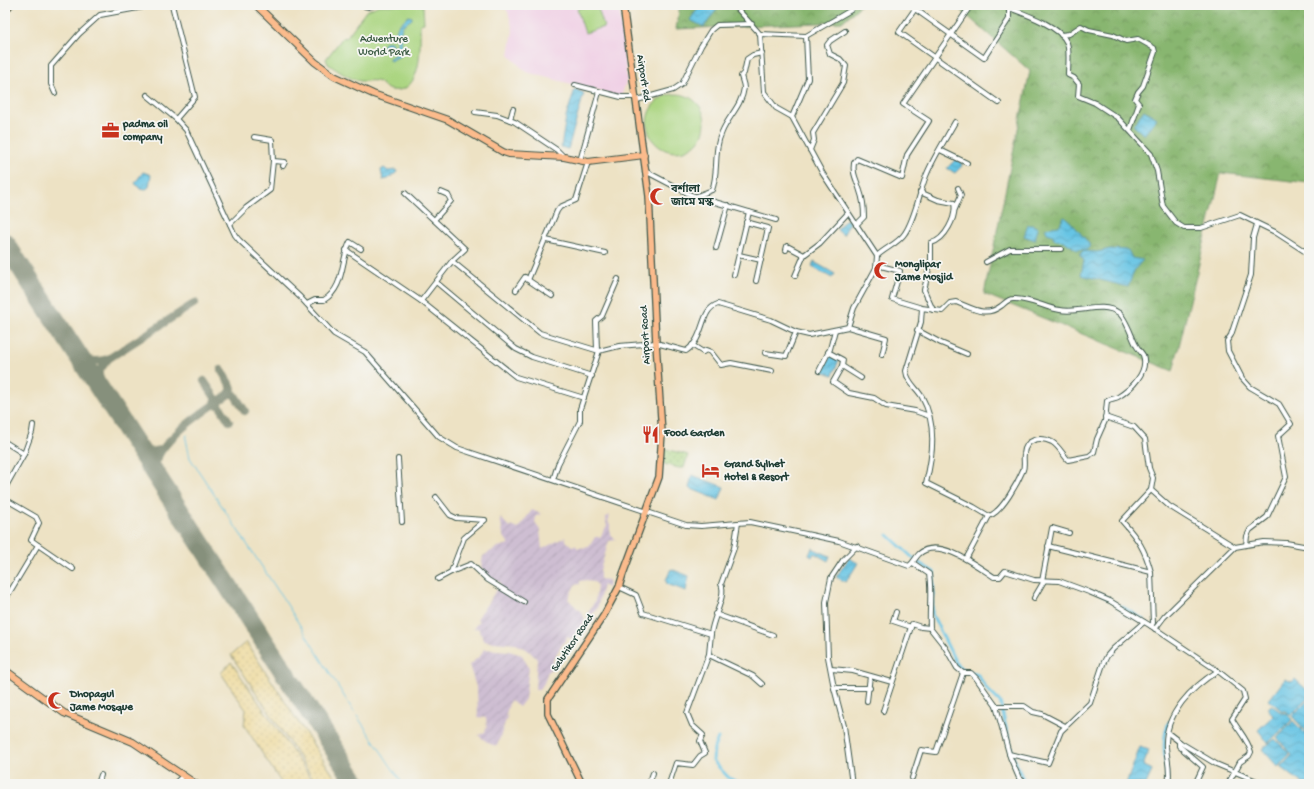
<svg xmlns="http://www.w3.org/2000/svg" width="1314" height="789" font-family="'Gochi Hand','Noto Sans Bengali',sans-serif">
  <defs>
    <pattern id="industrial-furrows" width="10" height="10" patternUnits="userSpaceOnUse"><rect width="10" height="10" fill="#cebed2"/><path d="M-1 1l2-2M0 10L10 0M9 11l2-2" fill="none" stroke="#b0a4b5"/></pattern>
    <pattern id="grass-dots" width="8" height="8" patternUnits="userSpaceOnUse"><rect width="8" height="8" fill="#abd581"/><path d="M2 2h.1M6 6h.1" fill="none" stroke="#8bae6a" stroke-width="1.8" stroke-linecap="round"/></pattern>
    <pattern id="forest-crowns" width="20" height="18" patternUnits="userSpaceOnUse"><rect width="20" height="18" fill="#88b66f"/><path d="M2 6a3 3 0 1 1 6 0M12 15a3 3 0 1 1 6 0" fill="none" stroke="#6f955c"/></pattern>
    <pattern id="sand-dots" width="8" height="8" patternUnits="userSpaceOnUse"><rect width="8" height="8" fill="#eeda9e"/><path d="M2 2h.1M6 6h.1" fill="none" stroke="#ccbc89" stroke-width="1.8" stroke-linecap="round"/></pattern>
    <pattern id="water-waves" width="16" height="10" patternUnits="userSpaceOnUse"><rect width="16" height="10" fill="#66c4e4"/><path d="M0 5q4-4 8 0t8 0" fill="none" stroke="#53a0ba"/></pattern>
  </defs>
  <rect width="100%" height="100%" fill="#f6f6f2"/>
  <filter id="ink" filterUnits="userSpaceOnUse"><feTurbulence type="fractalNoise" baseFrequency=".025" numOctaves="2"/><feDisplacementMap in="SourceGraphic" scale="8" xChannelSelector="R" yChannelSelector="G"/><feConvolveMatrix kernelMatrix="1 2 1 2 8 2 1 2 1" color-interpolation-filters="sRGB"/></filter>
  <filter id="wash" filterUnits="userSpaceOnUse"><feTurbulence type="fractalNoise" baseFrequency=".012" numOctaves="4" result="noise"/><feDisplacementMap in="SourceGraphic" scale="16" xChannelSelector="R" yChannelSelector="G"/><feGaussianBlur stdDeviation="0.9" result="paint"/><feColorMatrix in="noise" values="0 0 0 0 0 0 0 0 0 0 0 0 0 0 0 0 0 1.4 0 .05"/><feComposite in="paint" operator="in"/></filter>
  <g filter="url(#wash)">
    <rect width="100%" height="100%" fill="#ede2c4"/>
    <path fill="#f0d0e5" d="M503 5H619L627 79 621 97 526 72 509 55 513 30 508 12Z"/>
    <g fill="url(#industrial-furrows)">
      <path d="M532 510 541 514 536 516 535 523 540 530 542 549 565 537 567 542 572 546 575 545 578 548 589 547 595 537H600L607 526 605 518 610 515 608 522 610 524V533L616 540 609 541 600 570V579L609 580 608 588 603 585 597 609 587 618V614L595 601 597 586 596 583 587 580 580 581V584L575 585 568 599 582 613 585 619 573 639 567 637 553 659V668L548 671 544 683 540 689H535L537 659 529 651 516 644 484 641 478 628 473 629 479 621 477 619 501 583 485 575 481 567 483 556 498 547 509 544 503 535 500 517 510 528 512 526 518 529Z"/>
      <path d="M484 649 509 651 522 655 529 668 525 699 519 707 510 700 505 718 508 714 497 746 490 744 478 735 485 732 487 726 486 718 478 717 477 690 469 665 480 656Z"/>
    </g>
    <path fill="url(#grass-dots)" stroke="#65895a" d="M666 449 688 455 684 468H679L664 464 663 451Z"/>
    <g fill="url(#forest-crowns)" stroke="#547a52">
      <path d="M680 5H861L842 22 676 29Z"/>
      <path d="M955 5H1309V183L1221 173 1173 371 984 294 1030 71Z"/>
    </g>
    <g fill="url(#sand-dots)" stroke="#868c69">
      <path d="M246 642 339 784H317L231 655Z"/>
      <path d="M231 662 315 784H282L244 725 246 710 221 673Z"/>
    </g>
    <g fill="#abd581" stroke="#65895a">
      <path d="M379 5H423L424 23 420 24C420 45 424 95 391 90 386 90 383 84 379 82 372 79 367 82 360 81 349 79 337 70 328 64L326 59 343 37 346 38 366 11Z"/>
      <path d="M588 5H597L604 27 585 33 577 9Z"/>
      <circle cx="676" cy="123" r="29"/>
    </g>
    <g fill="url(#water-waves)" stroke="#42808c">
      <path d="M700 5H720L704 27 690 20Z"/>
      <path d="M409 16 412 17V19L402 26 400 35 402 55 390 61 388 59 396 54C402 34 386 33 409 16Z"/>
      <circle cx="388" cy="47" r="5.5"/>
      <path d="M575 89 584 93 568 149 561 147 566 117Z"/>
      <path d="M1144 110 1157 118 1144 135 1133 125Z"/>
      <path d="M956 159 961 162 962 166 955 173 947 168Z"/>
      <path d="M384 168 388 171 396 170 397 172 388 179 383 180 381 170Z"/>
      <path d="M143 172 151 175 149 187 146 189 139 188 135 183Z"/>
      <path d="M1064 217C1069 218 1085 239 1090 245L1088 249 1077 250 1064 241 1056 240 1053 237V235L1047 233 1045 228 1059 226Z"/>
      <path d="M845 220H849L850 223 843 235 837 230Z"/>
      <path d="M1028 225H1033L1038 228 1035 240 1024 236Z"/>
      <path d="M1110 249 1128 250 1132 258 1143 260 1135 269 1128 287 1081 275 1084 260 1080 256 1082 251 1097 252Z"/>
      <path d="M814 262 835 274 832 278 812 267Z"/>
      <path d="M831 355 839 360 833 375 822 371Z"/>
      <path d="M692 475 724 487 719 500 689 488Z"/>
      <path d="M812 548 830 556 828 561 814 553 812 557 809 555Z"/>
      <path d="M849 558 858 563 846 582 836 577Z"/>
      <path d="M671 569 689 576 686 591 667 584 666 580Z"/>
      <path d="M1285 679 1292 682 1295 679 1309 692V697L1291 715 1286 711H1282L1269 700Z"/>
      <path d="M1309 699V735L1292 716Z"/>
      <path d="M1271 705 1282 713H1287L1292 720 1268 743 1258 730 1273 716 1268 709Z"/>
      <path d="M1293 721 1309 737V784H1303L1281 767 1292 755 1277 738Z"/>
      <path d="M1275 739 1290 754 1278 767 1262 749Z"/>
      <path d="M1140 747 1149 750 1143 766 1151 769 1152 771 1146 784H1126Z"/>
    </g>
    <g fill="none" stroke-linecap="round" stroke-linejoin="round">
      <g stroke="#66c4e4" stroke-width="1">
        <path d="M187 435 186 439 190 458 286 603 354 712"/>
        <path d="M357 716 403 784"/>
      </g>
      <g stroke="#66c4e4" stroke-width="3">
        <path d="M888 535 914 559"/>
        <path d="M916 561 934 572 932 614 958 667 978 675 987 689 1000 702 1013 756 1023 779 1031 784"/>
        <path d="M1099 593 1109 599"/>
        <path d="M1121 606 1143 619"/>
        <path d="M718 738 714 748 713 761 729 778 742 784"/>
        <path d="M1167 777C1165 759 1161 739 1169 722"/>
      </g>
      <g stroke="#86907c" stroke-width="8">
        <path d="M75 351C84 361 94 363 108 359L99 371V388"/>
        <path d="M108 359 195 303"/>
        <path d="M221 370 232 388 229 394H234L245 411"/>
        <path d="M204 381 216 399 214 404"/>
        <path d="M214 404 219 405 229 421"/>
        <path d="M138 447 150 452 161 450"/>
        <path d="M155 474C148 446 209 408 229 394"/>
      </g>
      <path stroke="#86907c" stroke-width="20" d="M5 243 357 784"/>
    </g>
  </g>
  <g filter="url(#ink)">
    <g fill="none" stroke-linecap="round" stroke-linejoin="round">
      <defs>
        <g id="minor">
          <path d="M172 5 195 97 176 119"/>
          <path d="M360 5 369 7 375 5"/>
          <path d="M1009 5V8C1025 14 1060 26 1067 43 1070 52 1068 65 1068 75L1074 78 1079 84 1078 96 1095 103 1118 118 1151 154 1157 171 1163 206 1176 223 1184 228H1201L1240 215 1275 232 1309 254"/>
          <path d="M760 34 764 92 776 108 792 117"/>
          <path d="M1061 35 1069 34 1081 26 1089 30 1113 35 1126 41 1138 39 1154 48 1155 52 1143 86 1138 92 1135 99 1139 104 1130 130"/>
          <path d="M806 36 851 10"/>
          <path d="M575 85 621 97H636"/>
          <path d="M55 93 51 84V66L79 34 100 15 154 5"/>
          <path d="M147 95 176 119 186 130 235 235 239 240 300 297 334 334 365 352 439 437 457 448 686 525 701 526 750 522 839 541 909 566C914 562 915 558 919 554 938 536 977 566 994 577H1000L1005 571 1034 580 1059 581 1089 592 1110 601 1151 626 1218 671 1243 691 1245 699 1232 719C1238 730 1248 740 1251 752L1249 756 1240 762 1228 784"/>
          <path d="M637 100 673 90 682 84 701 46 711 30 717 25 752 24"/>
          <path d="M999 103 899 32 915 9 984 58 1009 19V8L1002 5"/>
          <path d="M475 112 497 115 515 122 557 150 564 157"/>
          <path d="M510 120 513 109"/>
          <path d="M810 150 814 140 813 133 843 83 846 66 840 59 830 54 827 45 830 41 845 31"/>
          <path d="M940 150 967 163"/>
          <path d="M273 161 285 162 283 166"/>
          <path d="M580 161 599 92"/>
          <path d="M645 171 691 195 776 220"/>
          <path d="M920 192 938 200 954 203C957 217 945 240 931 243V260L924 290 933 310"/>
          <path d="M405 193 465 249 452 261 421 301"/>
          <path d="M697 196 712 190C719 172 713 150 722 132 728 117 742 105 744 88 744 84 742 80 741 76L744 73 747 59 753 55 762 53"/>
          <path d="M955 209 961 195 958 188"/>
          <path d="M434 220 451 201 448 195 441 192"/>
          <path d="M746 222 768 228 756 281"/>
          <path d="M230 224 246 208 270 190 273 161 272 140 254 137"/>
          <path d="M856 225 864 217C864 208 863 199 860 191 857 180 852 174 854 163L857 159 902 178 907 155 929 121 903 104 971 5"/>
          <path d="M546 240 605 253"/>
          <path d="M716 248 728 205"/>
          <path d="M346 250 421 301 516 377 584 398"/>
          <path d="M786 250 787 246 804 255 820 243 848 213"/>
          <path d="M739 255 761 260"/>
          <path d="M877 256C885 248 899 243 905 233 915 218 919 194 926 176 933 158 945 140 955 122"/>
          <path d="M452 261 540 333 599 351 619 346 656 343 686 351C706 338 699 310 718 304L771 320 796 332 809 335 848 327 854 308 876 268 877 256 823 174 792 117 808 79 806 36 760 34 734 5"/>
          <path d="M986 262 1010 249H1061"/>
          <path d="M877 265 900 271 892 299 922 308 921 322 906 371C907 382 917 388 922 397 937 424 933 455 926 483L974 507 989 516C1002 512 1018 482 1023 470 1025 465 1023 459 1024 454 1025 439 1040 436 1052 442 1059 446 1063 455 1068 460L1089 456 1094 452 1097 439 1105 421 1107 401C1111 398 1115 399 1118 397 1131 389 1149 372 1143 355 1141 352 1138 349 1136 345 1132 338 1126 318 1119 313 1101 301 1080 314 1060 310 1045 308 1030 298 1013 299 1008 299 1005 303 1001 306 985 318 972 308 956 302L950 303 942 311 922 308"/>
          <path d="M734 275 749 212"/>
          <path d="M795 276 804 255"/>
          <path d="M528 280 552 296"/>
          <path d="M436 282 516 349 532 357 592 376"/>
          <path d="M516 290 525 277 528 280 557 211 560 207 576 200 588 162"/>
          <path d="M307 304 315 300H324C345 287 340 262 350 242L361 249"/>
          <path d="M848 327 886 338 882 355"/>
          <path d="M917 330 941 343 967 354"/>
          <path d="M692 345 703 352 706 350 711 352 721 365 731 363 772 371"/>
          <path d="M597 350 596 321 602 316 618 279"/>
          <path d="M828 352 843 360 842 366 833 382 849 393 874 398 886 406 915 411 929 416"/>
          <path d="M765 353 786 356 796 332"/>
          <path d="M842 366 861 378"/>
          <path d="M819 371 830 349 835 330"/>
          <path d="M1105 417 1134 427 1145 439 1149 468 1153 478 1151 490 1169 506 1235 547"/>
          <path d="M5 442 24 454 5 488"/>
          <path d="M24 454 32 432 33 425"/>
          <path d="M398 459 402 522"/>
          <path d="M553 480 558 464 580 421V409L599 351"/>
          <path d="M436 497 450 515 456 518 485 520 464 538 451 572 438 579"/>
          <path d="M5 499 36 517 39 523 31 540 38 545 5 600"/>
          <path d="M38 545 73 569"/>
          <path d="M1246 545 1247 536 1250 530 1267 517 1286 477 1278 436 1291 424 1279 404 1250 387 1242 378 1228 351 1227 341 1231 335 1251 275 1253 238 1257 224"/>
          <path d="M1048 546 1151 572 1153 623 1151 626"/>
          <path d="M966 559 989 516"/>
          <path d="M913 563 929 574C932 592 929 610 930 628"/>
          <path d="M451 572 471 564 488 580 524 602"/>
          <path d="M1151 572C1145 549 1138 539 1122 521L1151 490"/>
          <path d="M1042 581 1052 528 1069 533"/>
          <path d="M619 587 636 595 643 613 711 634C712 619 727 595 721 584L734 548 738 523"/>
          <path d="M1034 598 1044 581"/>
          <path d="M896 612 893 621 911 627 912 624 921 627 930 628 945 647 957 668 963 673H971L976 678 996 706 1010 757 1019 778 1027 784"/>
          <path d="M715 614 773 635"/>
          <path d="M1155 629 1164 617 1235 547 1264 542 1286 543 1309 547"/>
          <path d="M709 655 753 676 762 684"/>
          <path d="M831 669 853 671 892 682"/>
          <path d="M834 688H870"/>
          <path d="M867 701 870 676"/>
          <path d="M996 706H1024L1033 712 1042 714 1065 726"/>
          <path d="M883 711 911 627"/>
          <path d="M1168 733 1181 743 1216 764 1264 784"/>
          <path d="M1179 742V746L1203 767 1195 784"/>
          <path d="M1009 754 1048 763 1061 731 1090 703 1103 664 1107 656 1113 649 1144 622"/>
          <path d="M912 778 921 750 936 752 963 673"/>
          <path d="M852 782 860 784"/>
          <path d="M98 784 101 775"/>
          <path d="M174 784 184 775"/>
          <path d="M649 784 653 773"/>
          <path d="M669 784 676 763 693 765 700 756 705 753 700 741 703 735 692 725 687 713 709 654 711 634"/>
          <path d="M852 784 844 726 834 688 828 657 826 602 831 578 843 560 857 546"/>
          <path d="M1168 784C1171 772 1167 759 1166 747 1164 714 1193 686 1218 671"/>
        </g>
        <path id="major" d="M582 784 548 714V699L604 615 619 587 623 574 659 477 662 433 656 343 649 196 623 5"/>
        <g id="highway">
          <path d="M256 5 315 62 334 76 373 94 448 120 503 152 509 154 564 157 588 162 644 155"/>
          <path d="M5 11 10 5"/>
          <path d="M5 670 64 713 133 742 196 784"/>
        </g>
      </defs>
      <use href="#minor" stroke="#3e564a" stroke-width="6"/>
      <use href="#major" stroke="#3e564a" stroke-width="8"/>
      <use href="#highway" stroke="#3e564a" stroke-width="8"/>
      <use href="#minor" stroke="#fff" stroke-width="4"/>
      <use href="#major" stroke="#fbbb8c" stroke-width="5.5"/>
      <use href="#highway" stroke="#fbbb8c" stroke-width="6"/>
    </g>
  </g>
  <defs>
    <symbol id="office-bare" viewBox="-9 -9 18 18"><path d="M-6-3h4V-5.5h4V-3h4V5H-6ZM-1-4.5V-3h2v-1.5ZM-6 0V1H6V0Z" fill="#c8321e" stroke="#f6f6f2" stroke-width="2.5" paint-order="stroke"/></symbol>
    <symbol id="mosque-bare" viewBox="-9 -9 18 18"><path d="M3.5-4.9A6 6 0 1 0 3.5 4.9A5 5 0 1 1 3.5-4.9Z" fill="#c8321e" stroke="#f6f6f2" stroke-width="2.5" paint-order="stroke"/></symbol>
    <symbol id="restaurant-bare" viewBox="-9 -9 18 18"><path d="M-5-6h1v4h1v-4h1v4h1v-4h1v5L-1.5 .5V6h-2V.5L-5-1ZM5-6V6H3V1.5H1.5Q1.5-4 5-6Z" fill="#c8321e" stroke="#f6f6f2" stroke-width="2.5" paint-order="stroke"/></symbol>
    <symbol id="hotel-bare" viewBox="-9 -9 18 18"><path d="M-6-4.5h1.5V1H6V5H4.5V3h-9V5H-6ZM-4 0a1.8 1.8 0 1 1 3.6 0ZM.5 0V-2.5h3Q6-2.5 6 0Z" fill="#c8321e" stroke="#f6f6f2" stroke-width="2.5" paint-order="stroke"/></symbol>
  </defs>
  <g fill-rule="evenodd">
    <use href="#office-bare" x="98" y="118" width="25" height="25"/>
    <use href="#mosque-bare" x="646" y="184" width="25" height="25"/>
    <use href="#mosque-bare" x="870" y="258" width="25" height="25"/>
    <use href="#restaurant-bare" x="638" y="422" width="25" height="25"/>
    <use href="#hotel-bare" x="698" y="458" width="25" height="25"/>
    <use href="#mosque-bare" x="44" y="688" width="25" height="25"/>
  </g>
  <g text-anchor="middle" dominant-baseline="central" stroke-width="3.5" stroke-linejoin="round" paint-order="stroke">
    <g font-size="11" fill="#3b5b43" stroke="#f6f6f2">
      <text x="384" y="40">Adventure<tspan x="384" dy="13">World Park</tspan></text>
    </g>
    <g font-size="11" fill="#1f3d34" stroke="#f6f6f2">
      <text transform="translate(643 78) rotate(81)">Airport Rd</text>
      <text transform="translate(646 335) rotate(-93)">Airport Road</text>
      <text transform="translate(573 643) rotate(-56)">Salutikor Road</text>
    </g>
    <g font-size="11" font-weight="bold" fill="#1f3d34" stroke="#f6f6f2" text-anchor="start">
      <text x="123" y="125">padma oil<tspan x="123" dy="13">company</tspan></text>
      <text x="671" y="190">বর্শালা<tspan x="671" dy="13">জামে মস্ক</tspan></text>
      <text x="895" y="265">Monglipar<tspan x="895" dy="13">Jame Mosjid</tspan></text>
      <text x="664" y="434">Food Garden</text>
      <text x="724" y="465">Grand Sylhet<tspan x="724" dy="13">Hotel &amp; Resort</tspan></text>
      <text x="70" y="695">Dhopagul<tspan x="70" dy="13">Jame Mosque</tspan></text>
    </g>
  </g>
  <rect width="1314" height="789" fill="none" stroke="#f6f6f2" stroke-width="20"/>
</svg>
